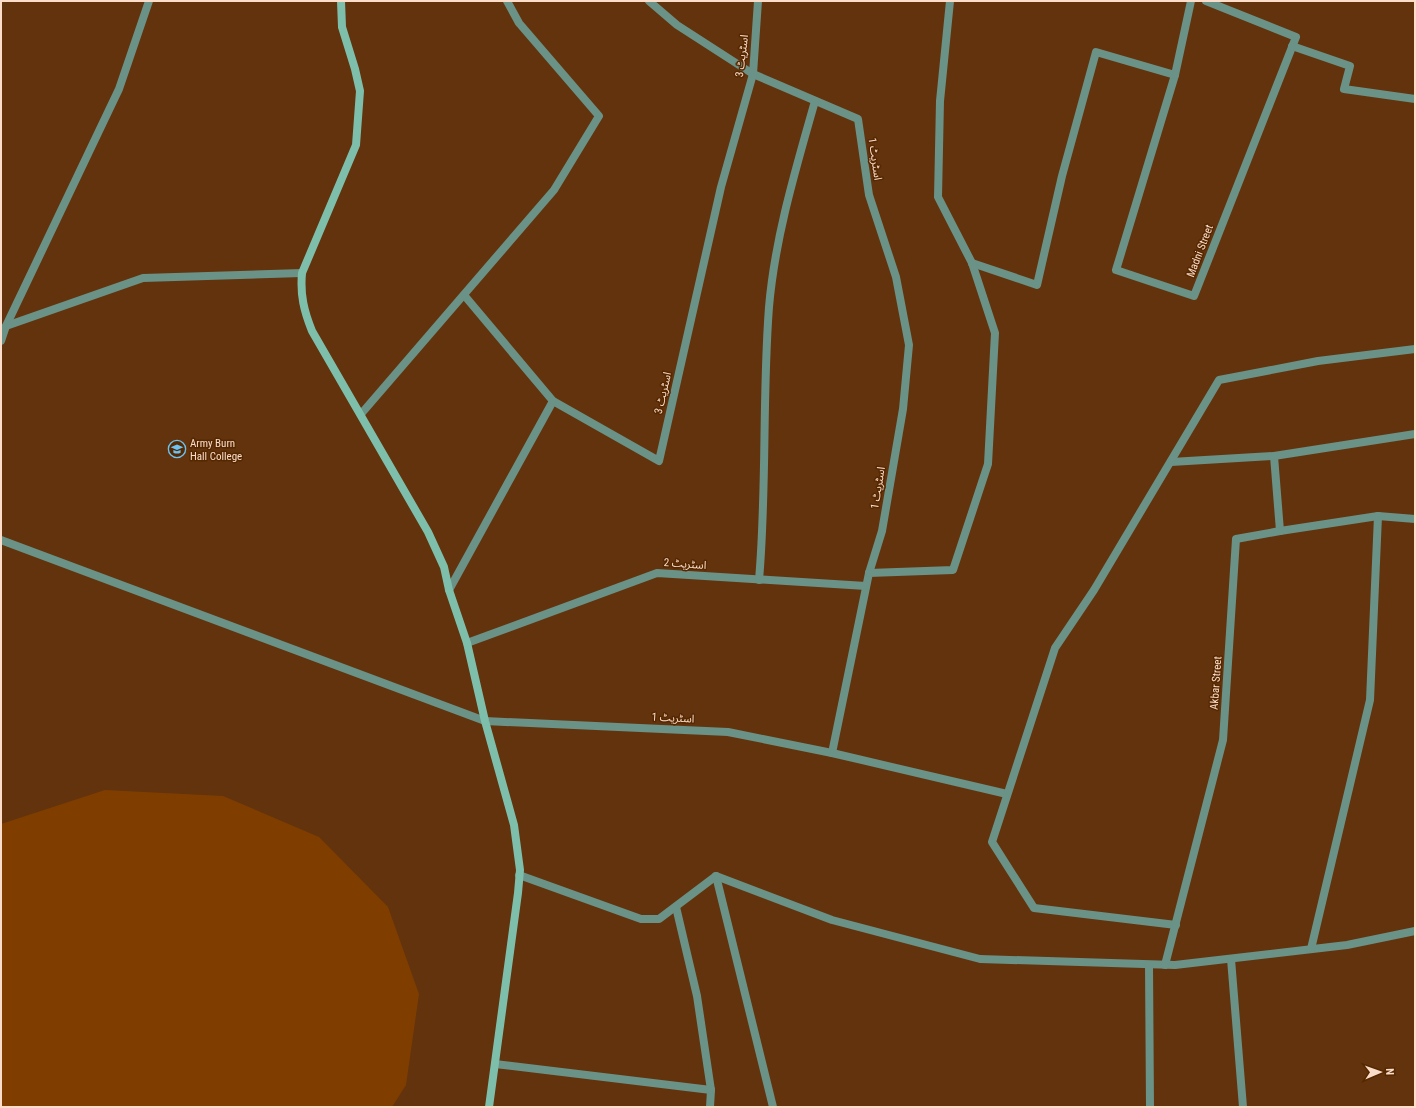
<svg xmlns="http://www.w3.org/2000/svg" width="1416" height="1108" font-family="'Roboto Condensed','Noto Sans Arabic',sans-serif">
  <rect width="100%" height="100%" fill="#62330c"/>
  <path fill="#7f3e00" d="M105 790 223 796 319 837 388 907 419 994 406 1085 392 1107H1V824Z"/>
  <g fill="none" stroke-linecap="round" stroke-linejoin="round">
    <g stroke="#6a9286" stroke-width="8">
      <path d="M6 326 119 89 149 1"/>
      <path d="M1 341 6 326 143 278 302 273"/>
      <path d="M1 540 485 721"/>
    </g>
    <g stroke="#6a9286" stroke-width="8">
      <path d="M649 1 677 25 753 74 858 119 869 195 896 277 909 345 903 409 882 531 869 573 832 753"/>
      <path d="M1191 1 1175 75 1116 270 1194 296 1296 37 1206 1"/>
      <path d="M1292 46 1350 66 1344 89 1415 99"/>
      <path d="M972 263 1037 285 1062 176 1096 52 1175 75"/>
      <path d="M464 295 553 401 659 461 721 187 753 74 758 1"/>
      <path d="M361 414 554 190 599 116 519 23 507 1"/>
      <path d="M1274 456 1280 531"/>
      <path d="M1171 462 1274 456 1415 434"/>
      <path d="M869 573 953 570 988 464 995 333 972 263 938 197 940 101 950 1"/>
      <path d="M759 580C767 489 762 398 769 307 775 237 796 168 815 101"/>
      <path d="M449 590 553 401"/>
      <path d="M467 643 657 573 866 586"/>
      <path d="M485 721 728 732 832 753 1007 794"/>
      <path d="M519 875 641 919H659L716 876 832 920 980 959 1175 965 1347 945 1415 931"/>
      <path d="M716 876 773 1107"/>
      <path d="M676 907 697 996 711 1090 710 1107"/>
      <path d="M1176 925 1034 908 992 842 1055 648 1094 590 1219 380 1318 361 1415 349"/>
      <path d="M1311 949 1370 700 1378 516"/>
      <path d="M1231 959 1243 1107"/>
      <path d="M1149 965 1150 1107"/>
      <path d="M1165 965 1223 740 1236 539 1280 531 1378 516 1415 519"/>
      <path d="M495 1064 711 1090"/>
    </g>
    <path stroke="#7ebfac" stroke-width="8" d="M341 1 342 27 355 69 360 91 356 145 302 273C300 295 304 311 312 331L428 532 444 567 449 590 467 643 485 721 514 825 520 870 518 893 489 1107"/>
  </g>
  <defs>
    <symbol id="university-ring" viewBox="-11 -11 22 22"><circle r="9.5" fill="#562800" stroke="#6cc3f2" stroke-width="1.5"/><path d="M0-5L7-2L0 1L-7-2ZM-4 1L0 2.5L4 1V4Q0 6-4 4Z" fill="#6cc3f2"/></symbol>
  </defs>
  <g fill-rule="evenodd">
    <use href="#university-ring" x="167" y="439" width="20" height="20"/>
  </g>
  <g text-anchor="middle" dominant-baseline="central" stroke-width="3" stroke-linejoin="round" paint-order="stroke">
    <g font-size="11" fill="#fbddca" stroke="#562800">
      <text transform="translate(742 56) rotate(-83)">اسٹریٹ 3</text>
      <text transform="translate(875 159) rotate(82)">اسٹریٹ 1</text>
      <text transform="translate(1200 251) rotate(-69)">Madni Street</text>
      <text transform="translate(663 393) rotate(-77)">اسٹریٹ 3</text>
      <text transform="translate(878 488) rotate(-81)">اسٹریٹ 1</text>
      <text transform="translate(685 564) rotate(4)">اسٹریٹ 2</text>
      <text transform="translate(1216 683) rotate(-86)">Akbar Street</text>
      <text transform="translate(673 718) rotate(3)">اسٹریٹ 1</text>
    </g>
    <g font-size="11" fill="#fbddca" stroke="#562800" text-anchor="start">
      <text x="190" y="443">Army Burn<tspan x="190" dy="13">Hall College</tspan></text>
    </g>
  </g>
  <rect width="1416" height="1108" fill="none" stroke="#fbddca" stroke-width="4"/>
  <g transform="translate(1380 1072) rotate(88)" stroke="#562800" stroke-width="3" paint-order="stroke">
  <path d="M0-3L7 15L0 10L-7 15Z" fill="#fbddca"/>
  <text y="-6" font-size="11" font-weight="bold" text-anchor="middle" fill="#fbddca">N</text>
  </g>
</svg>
